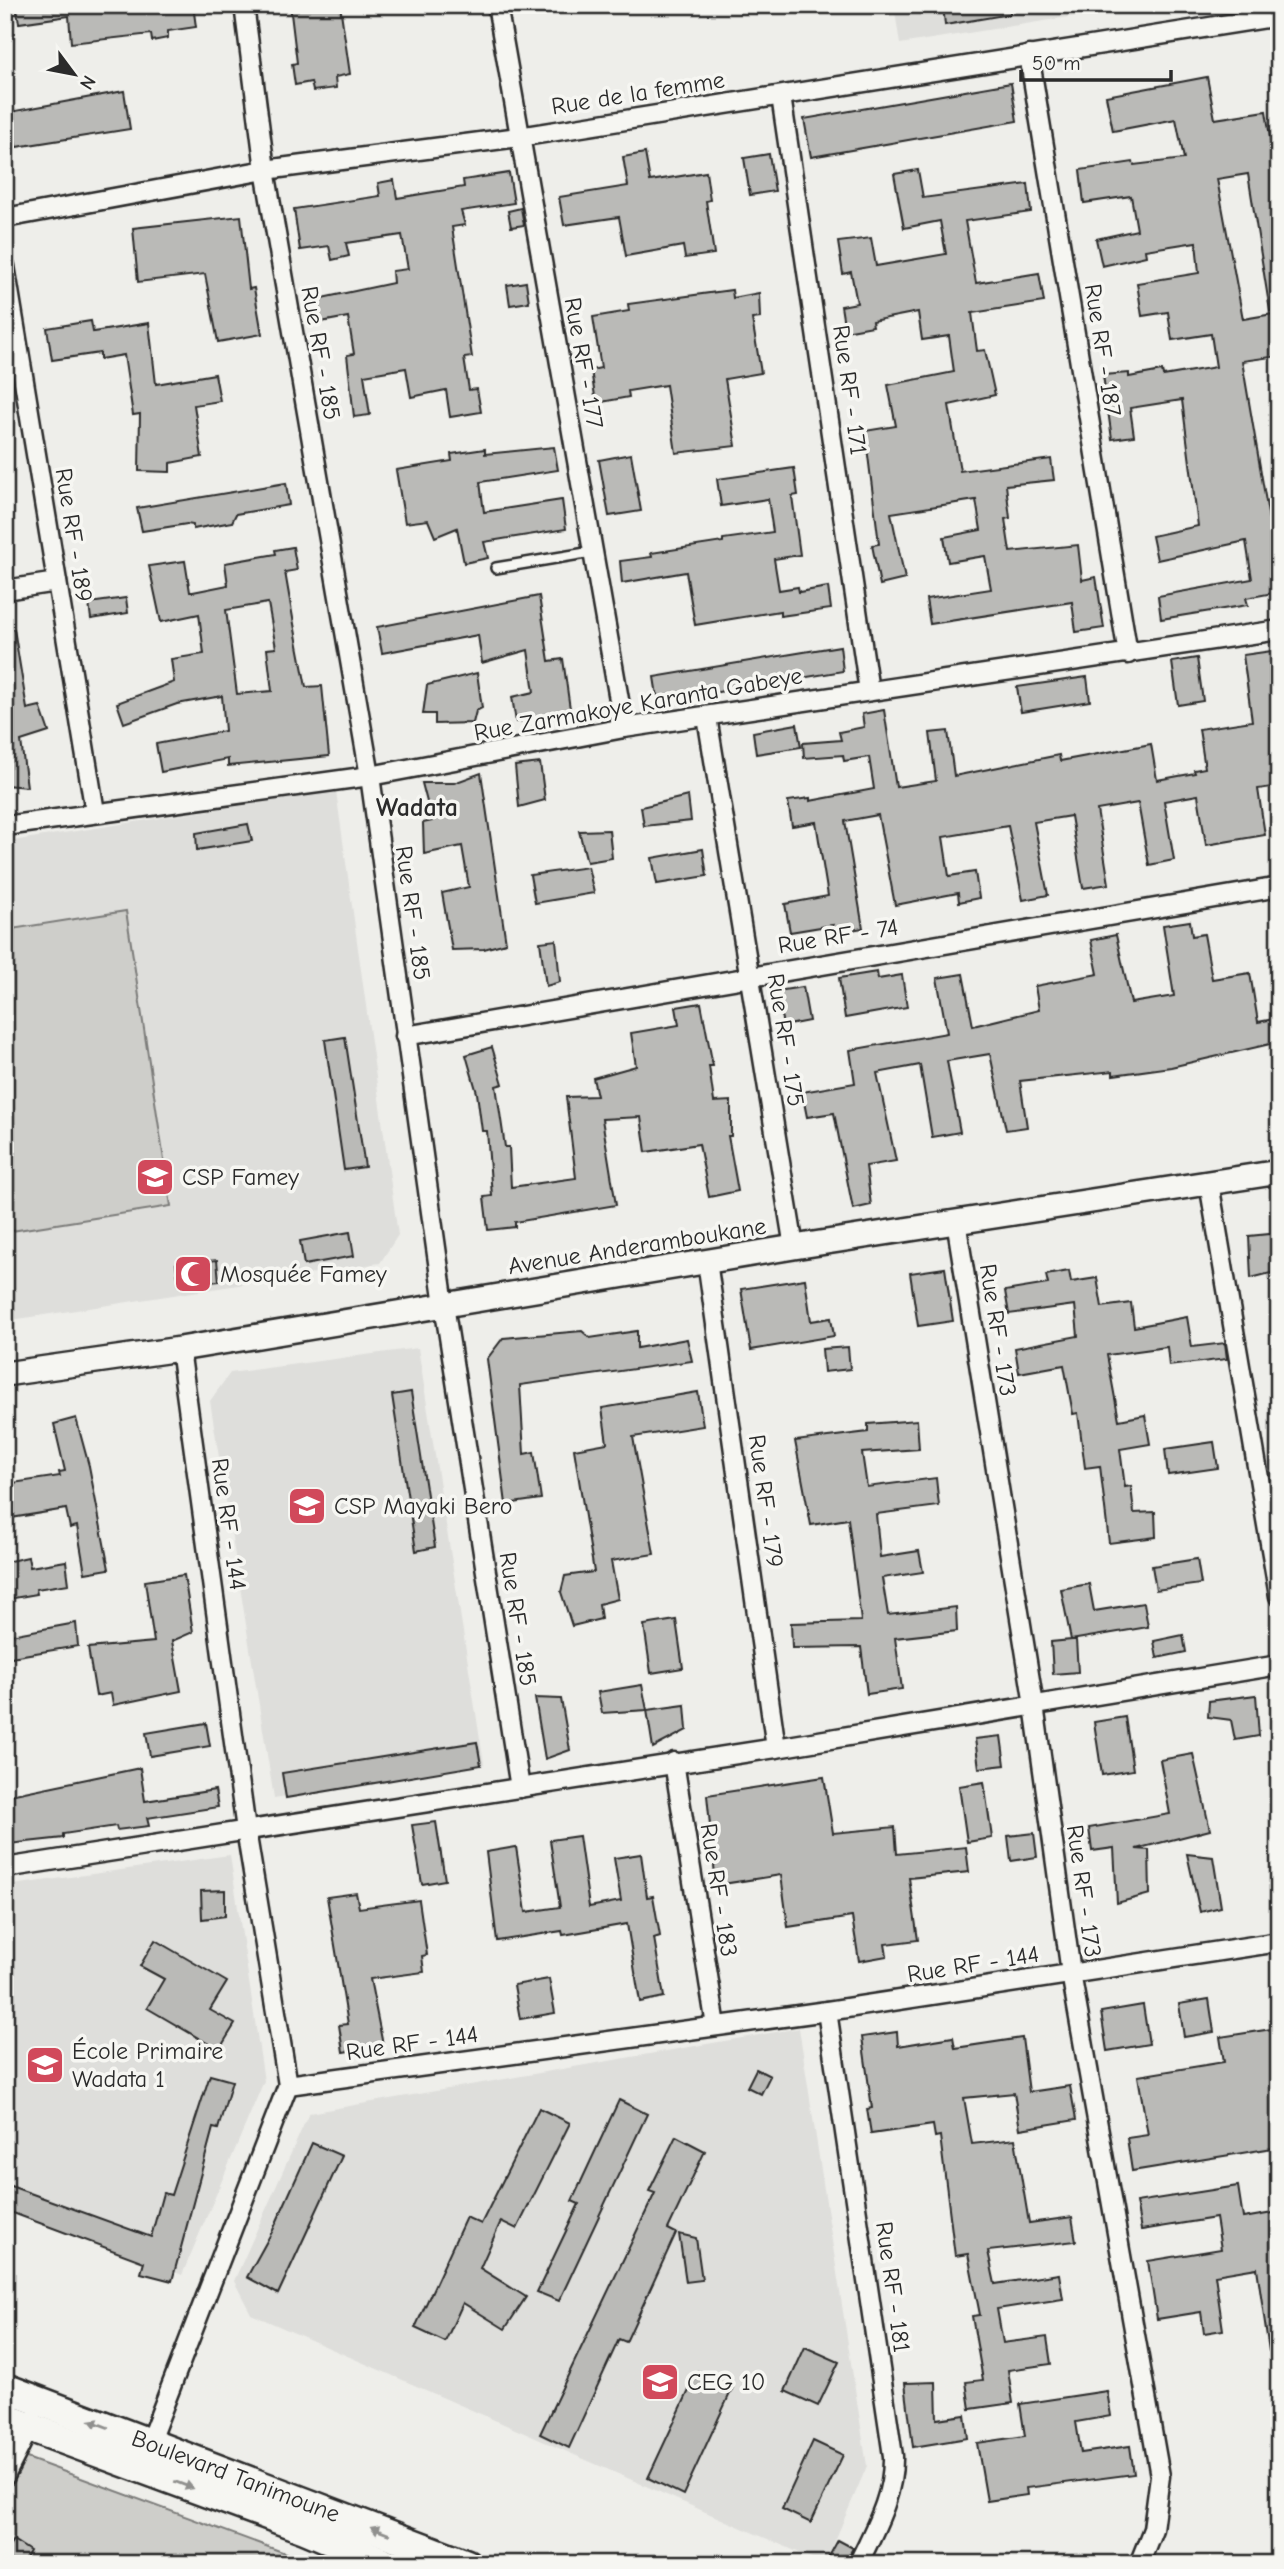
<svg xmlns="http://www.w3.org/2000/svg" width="1284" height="2569" font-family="'Comic Neue',sans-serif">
  <rect width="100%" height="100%" fill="#eeeeea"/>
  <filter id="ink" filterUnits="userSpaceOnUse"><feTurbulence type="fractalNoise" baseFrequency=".0143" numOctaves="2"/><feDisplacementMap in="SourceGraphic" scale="14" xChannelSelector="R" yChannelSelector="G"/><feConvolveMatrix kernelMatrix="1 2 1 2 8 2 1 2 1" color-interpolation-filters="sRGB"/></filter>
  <g filter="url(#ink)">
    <g fill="#dededb">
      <path d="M894 5H1144L900 44Z"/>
      <path d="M336 791 398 1235 380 1263 5 1321V842Z"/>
      <path d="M418 1348 484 1764 274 1798 210 1401 230 1373Z"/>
      <path d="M230 1855 264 2081 182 2275 5 2199V1886Z"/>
      <path d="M799 2028 867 2466 825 2564 251 2314 234 2281 309 2113Z"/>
    </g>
    <g fill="#cececa" stroke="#7c7c7a" stroke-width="2">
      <path d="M126 911 171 1206 5 1232V930Z"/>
      <path d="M5 2450 315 2564H5Z"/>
    </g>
    <g fill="#babab7" stroke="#2b2b2b" stroke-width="2" fill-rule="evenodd">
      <path d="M16 5H193L196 27 168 31V38L152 41 151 34 71 43 69 16 19 23Z"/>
      <path d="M290 5H340L350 74 335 77 336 88 313 91 311 82 295 85 292 64 297 63Z"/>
      <path d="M943 5H1010V14L945 25Z"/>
      <path d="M1207 77 1215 119 1266 111 1279 195V311H1270L1248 174 1217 179 1243 319 1279 313V356L1242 361 1273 543 1279 542V592L1246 598 1248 605 1161 619 1158 596 1252 579 1246 541 1157 560 1152 536 1198 526 1182 400 1130 408 1134 436 1112 439 1103 375 1129 373V377L1162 371 1163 376 1216 367 1211 334 1172 340 1168 312 1142 316 1137 283 1199 273 1196 242 1145 250 1146 256 1102 266 1096 239 1137 230 1131 196 1084 203 1080 170 1133 162 1134 165 1184 159 1176 119 1113 131 1106 96Z"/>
      <path d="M1011 83 1017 121 811 157 804 119Z"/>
      <path d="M124 91 130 129 16 147 10 112Z"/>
      <path d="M645 153 650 181 706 172 710 200 706 201 714 254 685 258 683 246 626 256 619 217 564 225 559 197 628 186 623 157Z"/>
      <path d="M769 154 775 191 750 195 744 158Z"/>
      <path d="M918 170 923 198 1028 184 1031 212 965 221 976 283 1039 273 1044 302 972 313 977 351 985 350 995 395 949 405 960 471 1051 459 1054 480 1006 485 1010 518 1005 519 1010 552 1078 545 1082 580 1096 577 1104 628 1076 632 1072 602 930 624 926 599 991 589 985 556 948 562 944 537 981 530 976 500 891 513 905 579 880 585 872 545 879 544 865 431 896 426 888 385 954 372 949 336 922 340 918 312 872 321 873 326 845 331 841 306 857 303 851 272 843 274 838 242 871 238 876 266 946 254 940 221 904 228 894 174Z"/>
      <path d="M509 173 514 203 461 211 465 225 452 227 472 357 464 358 469 390 477 389 481 412 450 417 446 390 411 397 406 368 364 375 370 415 354 417 347 355 354 354 348 317 321 322 317 299 393 283 392 271 408 269 402 235 346 243 349 256 332 260 329 246 300 250 294 209 380 196 378 183 394 180 397 198 464 187 463 180Z"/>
      <path d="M521 208 524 225 511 227 508 211Z"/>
      <path d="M241 216 249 289 254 288 262 334 218 342 205 274 138 282 133 228Z"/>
      <path d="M526 282 529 302 510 305 507 285Z"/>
      <path d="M732 290 733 298 759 293 760 318 752 319 761 373 725 379 736 446 676 453 666 385 628 391 629 397 596 403 591 370 601 368 593 317 629 311 628 304Z"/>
      <path d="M91 321 93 332 149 323 156 384 215 374 220 401 194 405 202 457 170 463V472L139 471 140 414 133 415 124 355 100 359V353L52 360 47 328Z"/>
      <path d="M554 447 558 470 480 482 484 512 562 500 566 529 484 542 488 558 464 563 457 528 435 537 428 520 405 523 396 470 452 461 451 454 485 449V454Z"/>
      <path d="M631 454 641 511 609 516 599 460Z"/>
      <path d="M794 468 798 495 792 496 800 555 774 559 779 590 798 587 799 592 828 587 831 609 780 616V611L695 625 686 572 622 583 620 561 652 557 651 553 723 542V539L773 532 768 499 721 506 717 479Z"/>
      <path d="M286 483 289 505 236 514 232 522 193 529V525L187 524 142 531 137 508Z"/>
      <path d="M293 547 297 570 285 572 294 624 306 687 322 686 329 756 228 766V759L161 772 156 744 225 731 222 696 177 704 124 723 117 703 174 682 171 659 204 654 199 614 161 622 149 566 185 561 190 592H193L228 585 225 563 276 554 275 550ZM268 603 276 648 267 649 272 691 237 694 226 610Z"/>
      <path d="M539 596 549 661 563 659 571 716 516 722 512 697 534 692 528 650 482 663 478 635 382 653 377 627Z"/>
      <path d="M126 598 128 613 91 619 89 603Z"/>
      <path d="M14 629 27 709 40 706 49 732 21 741 27 787 5 785V630Z"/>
      <path d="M840 646 843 671 658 702 654 677Z"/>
      <path d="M1279 650V786L1258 789 1265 835 1206 845 1198 795 1164 801 1174 860 1149 865 1138 803 1097 810 1109 884 1083 888 1071 816 1034 822 1048 895 1023 900 1008 826 943 837 949 876 975 872 979 898 959 902 958 893 895 905 878 815 845 821 863 928 834 933 833 925 790 932 785 904 828 896 816 822 792 826 788 801 810 798V801L874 789 869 757 844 761 843 755 804 758 803 743 841 740 839 732 864 727 862 714 884 710 896 787 936 781 930 733 948 731 954 776 1059 755 1060 761 1151 744 1157 780 1195 773 1194 770 1205 768 1199 729 1252 721 1243 655Z"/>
      <path d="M1197 658 1203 701 1178 705 1172 662Z"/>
      <path d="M477 673 482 708 476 711 473 723 435 724V714H423L427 685Z"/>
      <path d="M1087 677 1090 701 1021 712 1017 687Z"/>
      <path d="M797 724 801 747 756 754 753 732Z"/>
      <path d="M540 763 545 800 519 807 515 766Z"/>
      <path d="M481 773 506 943 484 949 452 950 442 893 469 887 462 846 424 854 423 823 432 821 422 783H454Z"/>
      <path d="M688 796 691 821 644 826 641 807Z"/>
      <path d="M248 824 252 841 197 850 196 833Z"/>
      <path d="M609 830 612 858 587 862 579 831Z"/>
      <path d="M703 849 707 876 657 884 652 858Z"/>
      <path d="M588 867 594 893 535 903 530 875Z"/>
      <path d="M1190 921 1192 936 1204 934 1212 979 1250 973 1258 1022 1279 1018V1042L1171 1067 1113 1075V1071L1020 1081 1027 1127 1006 1130 990 1054 947 1061 960 1132 932 1137 920 1065 877 1073 896 1161 866 1166 871 1205 853 1209 834 1113 807 1117 802 1092 855 1083 850 1050 947 1033 937 978 963 974 973 1026 1039 1010 1035 986 1098 974 1091 940 1116 935 1131 1003 1174 996 1163 925Z"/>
      <path d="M556 940 560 982 546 986 540 942Z"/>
      <path d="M877 972 878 979 902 975 907 1007 845 1018 839 978Z"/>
      <path d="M803 987 809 1021 783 1026 777 991Z"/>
      <path d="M701 1003 713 1066H709L714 1102 731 1101V1136H728L738 1191 709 1197 699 1144 646 1152 641 1117 602 1119 616 1205 515 1222V1227L488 1230 484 1197 492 1196 487 1131H482L477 1093 466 1055 492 1047 503 1084 496 1086 505 1147H509L511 1187 576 1178 566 1097 597 1096 593 1078 636 1066 631 1033 679 1025 676 1007Z"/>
      <path d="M345 1037 365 1167 344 1170 325 1040Z"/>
      <path d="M350 1232 354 1256 304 1265 300 1241Z"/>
      <path d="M1279 1233V1271L1251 1278 1249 1236Z"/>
      <path d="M217 1260 219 1281 179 1285 176 1264Z"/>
      <path d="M945 1268 953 1321 918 1326 910 1273Z"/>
      <path d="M1069 1271 1071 1282 1097 1278 1102 1307 1131 1303 1134 1327 1187 1317 1192 1347 1225 1343 1227 1359 1169 1366 1167 1347 1107 1355 1119 1420 1145 1415 1150 1444 1120 1449 1125 1487 1131 1486 1134 1513 1155 1512 1156 1537 1109 1543 1100 1466 1085 1468 1078 1413 1073 1414 1064 1365 1019 1373 1015 1348 1078 1336 1075 1305 1009 1314 1005 1291 1048 1284 1046 1275Z"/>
      <path d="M805 1279 811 1321 831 1318 834 1336 751 1350 741 1289Z"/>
      <path d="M582 1331 590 1338 637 1331V1348L687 1339 692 1361 520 1385 524 1454 534 1452 541 1499 506 1504 487 1359 503 1338Z"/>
      <path d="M848 1347 850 1369 824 1372 822 1349Z"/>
      <path d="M411 1392 435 1547 416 1551 392 1395Z"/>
      <path d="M698 1392 703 1426 633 1437 654 1554 611 1561 618 1599 599 1604 601 1619 572 1626 561 1592 565 1576 594 1572 574 1449 607 1443 602 1408Z"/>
      <path d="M76 1418 89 1466 109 1569 85 1573 77 1526 70 1528 66 1509 11 1518 6 1484 60 1476 59 1472 65 1471 54 1424Z"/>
      <path d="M917 1420 919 1449 862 1453 867 1487 936 1478 939 1506 876 1514 880 1557 919 1551 923 1572 882 1578 888 1615 956 1607 957 1631 895 1638 902 1689 867 1694 861 1647 792 1648 791 1623 861 1621 848 1519 811 1525 795 1441 868 1432V1424Z"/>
      <path d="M1214 1442 1218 1468 1168 1475 1165 1449Z"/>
      <path d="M28 1557 30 1567 66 1561 69 1584 36 1589 37 1594 8 1599 5 1562Z"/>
      <path d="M1197 1559 1201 1584 1156 1590 1152 1566Z"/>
      <path d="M184 1575 193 1632 172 1641 181 1691 113 1705 111 1693 96 1696 88 1648 154 1642 145 1581Z"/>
      <path d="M1089 1584 1094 1611 1144 1603 1148 1627 1071 1640H1076L1078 1672 1053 1674 1051 1642 1071 1640 1061 1589Z"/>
      <path d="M676 1620 683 1668 651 1673 644 1625Z"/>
      <path d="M76 1623 78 1646 5 1658V1636Z"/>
      <path d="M1183 1635 1186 1652 1157 1658 1154 1641Z"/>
      <path d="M642 1685 647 1710 602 1713 598 1692Z"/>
      <path d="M1256 1695 1259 1736 1235 1740 1231 1720 1208 1717 1209 1701Z"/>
      <path d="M535 1698 561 1699 570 1750 545 1759Z"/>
      <path d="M685 1705 687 1730 653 1748 647 1710Z"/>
      <path d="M1125 1717 1133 1770 1102 1775 1094 1722Z"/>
      <path d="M206 1723 210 1746 150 1756 146 1733Z"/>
      <path d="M1001 1736 1005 1765 979 1768 975 1739Z"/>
      <path d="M477 1742 481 1765 286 1798 282 1773Z"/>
      <path d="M1193 1754 1210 1830 1136 1849 1149 1850 1150 1894 1117 1903 1114 1848 1092 1851 1089 1828 1170 1814 1160 1760Z"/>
      <path d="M140 1768 145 1801 215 1790 218 1807 147 1818 149 1826 117 1830 116 1826 63 1834V1838L9 1844 5 1796Z"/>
      <path d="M824 1777 833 1833 895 1827 897 1854 966 1847 969 1872 909 1878 918 1940 885 1944 887 1956 859 1961 852 1917 788 1927 781 1875 716 1885 707 1795Z"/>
      <path d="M984 1782 992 1838 967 1842 959 1786Z"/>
      <path d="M436 1822 445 1880 422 1884 412 1825Z"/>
      <path d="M1034 1833 1037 1857 1011 1861 1008 1836Z"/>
      <path d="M579 1836 589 1907 621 1901 614 1858 641 1854 647 1897 653 1896 660 1936 654 1938 664 1997 640 2002 627 1924 563 1935 562 1931 497 1941 486 1852 516 1847 526 1912 560 1907 550 1840Z"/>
      <path d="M1187 1854 1213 1857 1221 1907 1200 1912Z"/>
      <path d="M225 1890V1916L202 1919 201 1891Z"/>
      <path d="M356 1893 359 1908 419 1900 427 1955 422 1956 424 1972 370 1979 383 2045 343 2052 339 2025 348 2024 327 1897Z"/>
      <path d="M155 1940 227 1982 210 2010 235 2024 219 2050 147 2008 164 1979 140 1966Z"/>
      <path d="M549 1979 555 2013 520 2019 514 1985Z"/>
      <path d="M1209 1999 1214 2032 1184 2037 1179 2004Z"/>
      <path d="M1143 2005 1149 2044 1107 2051 1101 2012Z"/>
      <path d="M1272 2029 1279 2073V2147L1132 2171 1127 2138 1148 2135 1138 2076 1224 2062 1220 2037Z"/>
      <path d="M897 2032 898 2046 953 2037 955 2048 1022 2038 1029 2092 1070 2086 1076 2120 1020 2129 1014 2093 964 2098 972 2144 1015 2139 1029 2223 1072 2217 1076 2241 988 2251 995 2284 1059 2274 1063 2299 997 2309 1003 2343 1047 2337 1051 2364 1008 2370 1013 2403 970 2409 966 2382 983 2380 972 2316 980 2315 968 2254 955 2256 940 2136 935 2137 933 2125 871 2134 867 2109 872 2108 862 2037Z"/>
      <path d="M756 2069 770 2076 761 2094 747 2087Z"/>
      <path d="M210 2075 232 2081 218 2129 213 2128 172 2281 141 2273 144 2262 5 2210V2184L151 2237 163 2193 171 2195Z"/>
      <path d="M619 2100 647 2114 559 2301 537 2292 579 2204 572 2201Z"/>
      <path d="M539 2108 570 2123 517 2229 501 2221 480 2268 526 2297 505 2329 463 2303 445 2342 415 2328 466 2217 481 2224Z"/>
      <path d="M676 2136 705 2151 668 2229 676 2233 626 2342 619 2339 569 2448 540 2434 655 2193 649 2191Z"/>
      <path d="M312 2143 342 2156 278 2294 247 2277 273 2230Z"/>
      <path d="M1238 2186 1243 2218 1279 2212V2350L1269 2351 1257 2268 1215 2275 1223 2330 1204 2333 1201 2312 1157 2319 1148 2261 1221 2249 1216 2218 1141 2230 1136 2202Z"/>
      <path d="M679 2234 696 2238 702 2280 686 2282Z"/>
      <path d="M805 2347 839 2362 818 2406 785 2391Z"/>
      <path d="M698 2371 733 2387 683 2495 648 2478Z"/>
      <path d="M936 2382 937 2419 965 2415 968 2438 913 2447 905 2383Z"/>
      <path d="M1107 2391 1111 2416 1076 2422 1081 2453 1130 2446 1134 2474 1026 2488 1027 2495 987 2501 977 2443 1025 2436 1020 2404Z"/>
      <path d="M813 2441 843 2455 811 2523 782 2509Z"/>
      <path d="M13 2540 30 2551 23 2564H5V2552Z"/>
      <path d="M838 2540 853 2548 844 2564H825Z"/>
    </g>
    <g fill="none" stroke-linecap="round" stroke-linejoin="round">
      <defs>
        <path id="service" d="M496 568 592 552"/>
        <g id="minor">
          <path d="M244 5 265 170 370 776 444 1305 520 1788"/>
          <path d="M497 5 624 728"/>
          <path d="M1029 55 1128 654"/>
          <path d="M781 96 869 691"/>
          <path d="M5 218 265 170 519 137 1279 16"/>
          <path d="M5 266 95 812"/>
          <path d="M5 590 57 582"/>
          <path d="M707 717 794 1247"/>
          <path d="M5 826 370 776 624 728 1279 630"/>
          <path d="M405 1036 1279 887"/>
          <path d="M1209 1183 1279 1596"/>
          <path d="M956 1221 1034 1705 1071 1973 1160 2476 1153 2529 1139 2564"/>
          <path d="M707 1261 776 1748"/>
          <path d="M180 1349 246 1830 288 2085 827 2011 1279 1942"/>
          <path d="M674 1762 716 2026"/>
          <path d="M5 1868 776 1748 1279 1665"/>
          <path d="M827 2011 893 2456C894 2496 875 2528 858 2564"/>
          <path d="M146 2451 288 2085"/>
          <path d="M5 2476 33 2420"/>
        </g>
        <path id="tertiary" d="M5 1374 180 1349 794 1247 1279 1172"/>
        <g id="primary">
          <path id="s1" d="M5 2388 467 2564"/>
          <path d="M5 2418 305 2529 388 2564"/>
        </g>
      </defs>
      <use href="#service" stroke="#2b2b2b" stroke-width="14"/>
      <use href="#minor" stroke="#2b2b2b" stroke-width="23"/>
      <use href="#tertiary" stroke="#2b2b2b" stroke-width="28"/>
      <use href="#primary" stroke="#2b2b2b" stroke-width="33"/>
      <use href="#service" stroke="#f6f6f2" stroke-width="9"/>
      <use href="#minor" stroke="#f6f6f2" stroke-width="18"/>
      <use href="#tertiary" stroke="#f6f6f2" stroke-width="23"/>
      <use href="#primary" stroke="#f6f6f2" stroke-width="28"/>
    </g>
    <defs><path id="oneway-solid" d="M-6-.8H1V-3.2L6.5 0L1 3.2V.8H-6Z" transform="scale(1.75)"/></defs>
    <g fill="#90908e">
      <use href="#oneway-solid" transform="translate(99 2424) rotate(-159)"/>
      <use href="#oneway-solid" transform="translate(184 2485) rotate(21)"/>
      <use href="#oneway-solid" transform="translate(380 2531) rotate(-159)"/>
    </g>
  </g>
  <defs>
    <symbol id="school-square" viewBox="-11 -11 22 22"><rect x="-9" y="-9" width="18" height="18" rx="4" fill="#d1495b" stroke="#f6f6f2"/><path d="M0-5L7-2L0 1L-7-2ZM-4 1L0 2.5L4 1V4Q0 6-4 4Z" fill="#fff"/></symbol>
    <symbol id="mosque-square" viewBox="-11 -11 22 22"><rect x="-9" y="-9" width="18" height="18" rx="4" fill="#d1495b" stroke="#f6f6f2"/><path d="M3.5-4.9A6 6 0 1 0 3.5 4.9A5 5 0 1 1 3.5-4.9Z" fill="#fff"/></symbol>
  </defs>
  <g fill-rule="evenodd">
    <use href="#school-square" x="133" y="1155" width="44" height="44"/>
    <use href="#mosque-square" x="171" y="1252" width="44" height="44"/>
    <use href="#school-square" x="285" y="1484" width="44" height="44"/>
    <use href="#school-square" x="23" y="2043" width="44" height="44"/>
    <use href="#school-square" x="638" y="2360" width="44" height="44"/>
  </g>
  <g text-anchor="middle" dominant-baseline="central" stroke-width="7" stroke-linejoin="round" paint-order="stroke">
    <g font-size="24" fill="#2b2b2b" stroke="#f6f6f2">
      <text transform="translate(638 93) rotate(-9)">Rue de la femme</text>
      <text transform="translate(1103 350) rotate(81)">Rue RF - 187</text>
      <text transform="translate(321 353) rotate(80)">Rue RF - 185</text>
      <text transform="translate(584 363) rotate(80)">Rue RF - 177</text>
      <text transform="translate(850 390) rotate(82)">Rue RF - 171</text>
      <text transform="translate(74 535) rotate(81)">Rue RF - 189</text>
      <text transform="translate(638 704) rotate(-10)">Rue Zarmakoye Karanta Gabeye</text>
      <text transform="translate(413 913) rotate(82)">Rue RF - 185</text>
      <text transform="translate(838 936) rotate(-9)">Rue RF - 74</text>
      <text transform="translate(786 1040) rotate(81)">Rue RF - 175</text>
      <text transform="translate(637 1246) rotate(-9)">Avenue Anderamboukane</text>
      <text transform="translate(998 1330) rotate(81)">Rue RF - 173</text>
      <text transform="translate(766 1501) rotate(82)">Rue RF - 179</text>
      <text transform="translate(229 1524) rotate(82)">Rue RF - 144</text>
      <text transform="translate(518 1619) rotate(81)">Rue RF - 185</text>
      <text transform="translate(719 1890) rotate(81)">Rue RF - 183</text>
      <text transform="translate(1084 1891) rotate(82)">Rue RF - 173</text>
      <text transform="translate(973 1964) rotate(-9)">Rue RF - 144</text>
      <text transform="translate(412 2043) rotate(-8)">Rue RF - 144</text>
      <text transform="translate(893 2287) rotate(82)">Rue RF - 181</text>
      <text stroke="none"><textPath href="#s1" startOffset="247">Boulevard Tanimoune</textPath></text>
    </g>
    <g font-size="24" fill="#2b2b2b" stroke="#f6f6f2" text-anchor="start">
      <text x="182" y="1177">CSP Famey</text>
      <text x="220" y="1274">Mosquée Famey</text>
      <text x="334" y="1506">CSP Mayaki Bero</text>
      <text x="72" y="2051">École Primaire<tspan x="72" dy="28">Wadata 1</tspan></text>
      <text x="687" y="2382">CEG 10</text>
    </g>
    <g font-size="26" font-weight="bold" fill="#2b2b2b" stroke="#f6f6f2">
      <text x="417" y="808">Wadata</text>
    </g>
  </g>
  <rect width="1284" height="2569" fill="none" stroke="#f6f6f2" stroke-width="28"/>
  <rect x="14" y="14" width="1256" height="2541" fill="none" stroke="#2b2b2b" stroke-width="2.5" filter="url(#ink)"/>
  <g transform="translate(74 74) rotate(122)" stroke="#f6f6f2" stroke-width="5" paint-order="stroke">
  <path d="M0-5L12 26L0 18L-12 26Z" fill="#2b2b2b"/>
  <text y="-10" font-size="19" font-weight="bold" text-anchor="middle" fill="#2b2b2b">N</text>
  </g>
  <path d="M1021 70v10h150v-10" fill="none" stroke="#2b2b2b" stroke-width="3.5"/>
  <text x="1032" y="70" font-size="21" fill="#2b2b2b" stroke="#f6f6f2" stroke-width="5" paint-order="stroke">50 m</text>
</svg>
